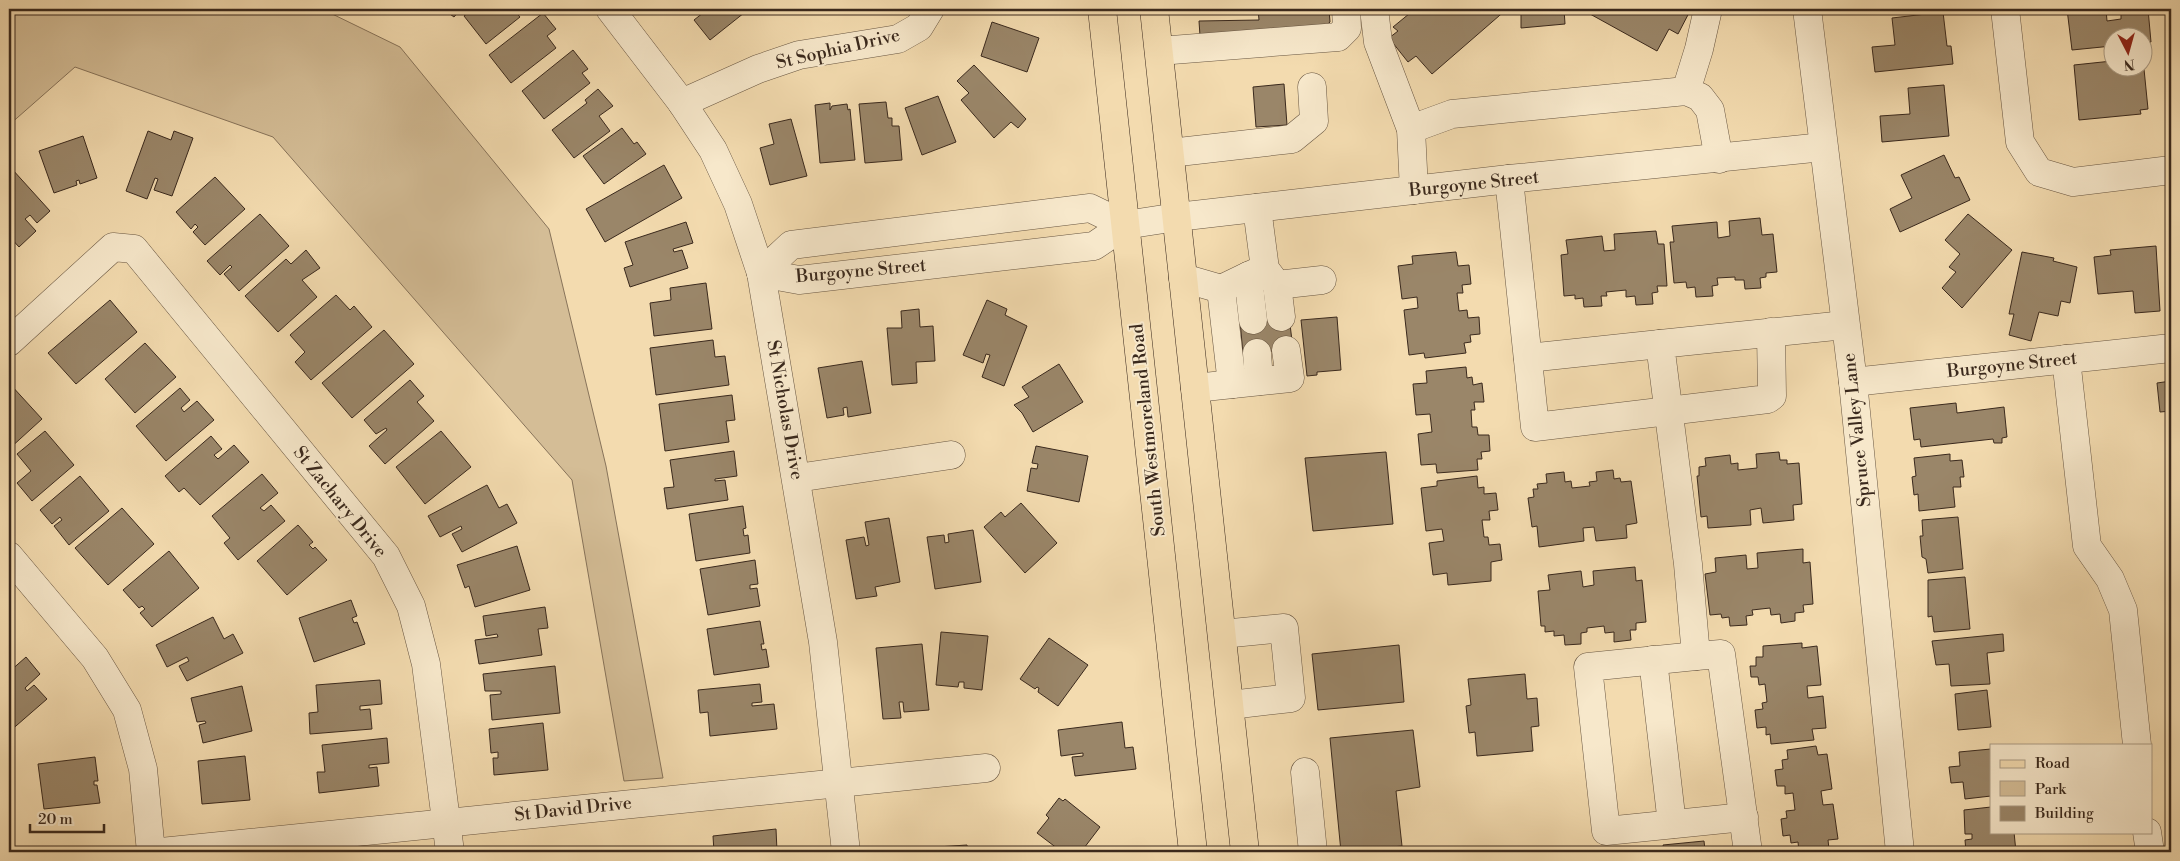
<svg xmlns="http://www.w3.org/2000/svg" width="2180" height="861" font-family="'Libre Bodoni',serif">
  <rect width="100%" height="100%" fill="#f3dbaf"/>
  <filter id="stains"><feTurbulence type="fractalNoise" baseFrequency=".004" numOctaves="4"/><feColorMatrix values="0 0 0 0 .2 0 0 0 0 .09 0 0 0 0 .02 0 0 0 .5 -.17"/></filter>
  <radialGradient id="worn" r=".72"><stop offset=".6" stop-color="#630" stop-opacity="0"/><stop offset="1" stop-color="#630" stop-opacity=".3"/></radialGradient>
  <path fill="#d4bd96" stroke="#87735a" d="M9 9H322L400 47 549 229 606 466 663 778 624 781 572 480 273 137 75 67 9 125Z"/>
  <g fill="#9a8669" stroke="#3a291d">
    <path d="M443 9H461L454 17Z"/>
    <path d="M473 9H515L514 10 520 17 486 44 464 16Z"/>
    <path d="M708 9H749L710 40 694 20Z"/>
    <path d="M1258 9H1329L1330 22 1322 29 1200 36 1199 21 1259 20Z"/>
    <path d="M1415 9H1507L1432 74 1416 56 1408 62 1389 38 1398 31 1393 27Z"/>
    <path d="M1521 9H1564L1565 24 1521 28Z"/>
    <path d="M1581 9H1691L1678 34 1669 29 1657 51Z"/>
    <path d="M2067 9H2106L2107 21 2121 19V10L2148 9 2151 42 2142 43V38H2112V46L2072 50Z"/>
    <path d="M1943 12 1947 46H1951L1953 64 1875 72 1872 47 1895 45 1892 18Z"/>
    <path d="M543 13 556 29 547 36 556 48 511 83 489 55Z"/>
    <path d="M992 22 1039 38 1027 72 981 56Z"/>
    <path d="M573 50 588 69 582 73 590 83 544 119 522 91Z"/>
    <path d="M2112 61V68L2144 69 2148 109 2140 110 2141 114 2079 120 2074 65Z"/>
    <path d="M974 65 1026 119 1018 128 1011 122 994 138 961 100 969 93 957 81Z"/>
    <path d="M1284 84 1287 125 1256 127 1253 87Z"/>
    <path d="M1944 85 1949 136 1882 142 1880 116 1910 114 1908 88Z"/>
    <path d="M598 89 613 106 599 116 610 131 574 158 552 130 587 103 585 100Z"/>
    <path d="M938 96 956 142 922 155 905 108Z"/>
    <path d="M886 102 888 118H892V126H899L902 160 865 163 859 104Z"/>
    <path d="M830 103V110L832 106 847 104 848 110 850 109 855 160 820 163 815 105Z"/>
    <path d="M791 119 807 176 770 185 760 148 774 144 769 124Z"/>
    <path d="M622 128 634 144 637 142 646 154 604 184 583 156Z"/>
    <path d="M148 131 171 140 174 131 193 138 172 196 154 190 158 179 155 178 147 199 126 191Z"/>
    <path d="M83 136 97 178 80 184 79 180 76 181 77 185 54 193 39 151Z"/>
    <path d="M1944 155 1955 178 1959 177 1970 200 1900 232 1890 209 1912 198 1901 175Z"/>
    <path d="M664 165 682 198 605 242 586 209Z"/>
    <path d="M12 169 50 211 37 223 30 215 25 219 36 231 19 247 9 236V172Z"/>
    <path d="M215 177 245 209 205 245 193 232 198 227 195 224 191 229 176 212Z"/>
    <path d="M260 214 289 246 239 291 224 274 232 267 230 265 220 275 207 261Z"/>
    <path d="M1968 214 2012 250 1962 308 1942 288 1956 272 1949 267 1960 254 1945 240Z"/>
    <path d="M1760 218 1762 235 1773 234 1777 272 1766 273V277L1760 278 1761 288 1745 289 1744 280H1735V277L1717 278 1718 285 1712 286 1713 296 1696 297 1695 287 1687 288 1686 282 1674 283 1670 242H1674L1672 226 1717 222 1718 238 1730 236 1729 221Z"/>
    <path d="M686 222 693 243 673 249 674 252 682 250 688 268 630 287 624 268 633 265 625 242Z"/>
    <path d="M2171 229V273L2168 230Z"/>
    <path d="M1656 231 1658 244H1664L1667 286H1657L1658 292 1652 293 1653 304 1636 305 1635 296 1626 297V290L1606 292 1607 296H1601L1602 306 1584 307 1583 298 1575 299V295L1564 296 1561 255 1568 254 1566 240 1602 236 1604 251 1615 250 1614 234Z"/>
    <path d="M2156 246 2160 311 2135 313 2133 291 2098 294 2094 257 2111 255 2110 250Z"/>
    <path d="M306 250 320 268 302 280 317 297 278 332 245 296 286 259 291 264Z"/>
    <path d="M1456 252 1458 266 1469 265 1471 284 1462 285 1463 293H1457L1459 311 1467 310 1468 318 1479 317 1480 334 1470 335 1471 342 1464 343 1466 353 1425 358 1424 353 1409 355 1404 310 1418 308 1417 297 1402 299 1398 266 1413 264 1412 256Z"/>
    <path d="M2022 252 2054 258 2053 261 2077 267 2070 303 2061 301 2058 316 2039 312 2031 341 2009 335 2014 314H2009Z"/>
    <path d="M706 283 712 329 654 336 650 303 671 300 670 288Z"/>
    <path d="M336 295 350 310 354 306 372 327 311 380 295 362 305 352 290 335Z"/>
    <path d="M110 300 137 332 76 384 48 353Z"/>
    <path d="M987 300 1007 309 1005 315 1027 326 1004 386 982 377 990 355 986 354 983 363 963 355Z"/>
    <path d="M919 309 920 327 933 326 935 361 916 362 917 383 892 385 887 328H902L901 311Z"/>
    <path d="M1289 316 1293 349 1243 354 1240 321Z"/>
    <path d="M1337 317 1341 370 1317 372V375L1307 376 1301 320Z"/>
    <path d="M384 330 414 364 352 418 322 383Z"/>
    <path d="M713 340 715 357 725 356 729 385 656 395 650 348Z"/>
    <path d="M145 343 176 377 135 413 105 379Z"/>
    <path d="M862 361 871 413 848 417 847 407 843 408 844 415 827 418 818 368Z"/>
    <path d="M1059 364 1083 402 1033 432 1022 413 1014 405 1029 397 1022 387Z"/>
    <path d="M1466 367 1467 378 1472 377 1473 385 1482 383 1484 402H1474L1475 410H1471L1472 427H1477L1478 435H1489L1490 451 1481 452 1482 459H1477L1478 470 1437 473 1436 464 1421 465 1418 434 1432 432 1430 414 1416 415 1413 384 1427 383 1426 371Z"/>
    <path d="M410 380 424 396 417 402 434 421 385 464 369 446 387 430 386 428 376 434 364 420Z"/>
    <path d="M2171 381V411L2160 412 2157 383Z"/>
    <path d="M10 384 42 419 9 449V385Z"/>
    <path d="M180 388 190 400 181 408 184 412 197 401 214 420 166 461 136 426Z"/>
    <path d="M732 395 735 420 726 421 729 442 665 451 659 404Z"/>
    <path d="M1956 403 1957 413 2004 407 2007 437 2002 438V443H1994L1993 439 1921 447 1920 439 1914 440 1910 408Z"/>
    <path d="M45 431 74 465 32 501 17 483 31 471 17 454Z"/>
    <path d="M441 431 471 467 425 504 396 467Z"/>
    <path d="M211 436 222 449 214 455 218 459 234 445 249 462 200 505 184 488 179 492 165 476Z"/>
    <path d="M1036 446 1088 456 1079 502 1027 491 1031 468 1037 469 1038 464 1032 463Z"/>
    <path d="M734 451 737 476 715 479V481L725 480 728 500 667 509 664 488 674 487 670 460Z"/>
    <path d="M1386 452 1393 524 1313 531 1305 458Z"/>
    <path d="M1779 452 1780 460H1787V464L1799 463 1802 504 1793 505 1794 520 1763 523 1761 508 1750 510 1751 525 1708 528 1707 516 1701 517 1697 476H1699V467L1706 466 1705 458 1730 455 1731 464 1738 463V470L1757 468 1756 454Z"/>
    <path d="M1950 454V461L1962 460 1964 477H1960L1961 487H1953L1955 507 1919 511 1918 494 1914 495 1912 477 1916 476 1914 458Z"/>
    <path d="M1613 470 1614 479 1620 478 1621 482 1631 481 1637 523 1626 525 1627 538 1596 541 1594 527 1583 528 1584 541 1539 547 1537 526 1532 527 1528 498 1534 497 1533 489H1538L1537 484 1547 483 1546 474 1564 472 1565 482 1571 481 1572 488 1590 486 1589 482 1597 481 1596 472Z"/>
    <path d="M262 474 278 493 260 508 264 511 271 505 285 521 238 560 224 543 230 538 212 516Z"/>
    <path d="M80 476 109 511 69 545 54 526 62 520 60 517 52 524 40 510Z"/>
    <path d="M1477 476 1478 488 1484 487V494L1496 493 1498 510 1489 511 1490 520H1482L1484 537H1488L1489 545 1500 544 1502 560 1491 562V581L1448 585 1447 573 1433 575 1429 543 1444 541 1442 529 1426 531 1421 488 1437 486V481Z"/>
    <path d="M487 485 499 508 507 504 517 523 462 552 452 534 462 529 461 526 440 537 428 516Z"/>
    <path d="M1021 503 1057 543 1025 573 984 527 1001 512 1005 517Z"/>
    <path d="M743 506 746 528 743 529 744 536 748 535 750 553 696 561 689 514Z"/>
    <path d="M122 508 154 544 108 585 75 548Z"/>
    <path d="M1958 517 1963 569 1928 573 1926 559 1922 557 1920 536H1923L1922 520Z"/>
    <path d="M889 518 900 582 875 587 877 596 856 599 846 540 864 537 866 546 869 545 865 522Z"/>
    <path d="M298 525 313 542 309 545 313 549 315 547 327 560 287 595 257 561Z"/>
    <path d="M973 530 981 582 935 589 927 537 944 535 945 543 949 542 948 534Z"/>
    <path d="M517 546 530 590 475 607 469 586 465 588 457 565Z"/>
    <path d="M1803 549V563L1810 562 1813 604 1803 605 1804 612 1795 613V621L1781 623 1780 614 1771 615 1770 608 1752 610 1753 615 1746 616 1747 625 1730 626 1729 617 1722 618 1721 614 1710 615 1705 574 1716 572 1715 558 1746 555 1747 569 1758 568 1757 553Z"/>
    <path d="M169 551 199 588 152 627 140 613 145 609 142 606 139 608 123 590Z"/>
    <path d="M755 560 758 584 750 585V589L757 588 760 606 708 615 700 569Z"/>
    <path d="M1635 567 1636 581 1642 580 1646 622 1636 623V630H1630L1631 640 1614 642V632L1605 633 1604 626 1587 628V632L1581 633V644L1565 645 1564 635 1554 636V631L1545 632V626H1541L1538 591 1550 590 1548 575 1581 571 1583 587 1594 585 1593 571Z"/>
    <path d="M1965 577 1970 629 1934 632 1932 616 1928 617V580Z"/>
    <path d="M351 600 357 616 352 618 354 623 357 622 365 644 314 662 299 618Z"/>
    <path d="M545 607 548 628 538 629 542 655 479 664 475 640 498 637 497 634 486 636 483 616Z"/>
    <path d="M213 617 224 639 233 634 243 653 187 681 179 666 189 661 187 657 167 667 156 645Z"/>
    <path d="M760 621 764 644H761L762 650 766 649 769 667 714 675 707 629Z"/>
    <path d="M941 632 988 636 982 690 964 688V682H959L958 687 936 685Z"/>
    <path d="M2003 634 2004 651 1987 653 1990 684 1951 686 1949 664 1936 665 1932 641Z"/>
    <path d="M1049 638 1088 665 1058 706 1038 692 1039 688 1037 687 1035 689 1020 679Z"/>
    <path d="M1802 643V648L1817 646 1821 685 1807 686 1808 698 1823 696 1826 728 1812 729 1814 740 1771 744 1770 734 1766 735V727L1757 728 1755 710 1763 709 1762 703 1767 702 1765 684 1759 685 1758 677H1751L1750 666H1756V657H1763V646Z"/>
    <path d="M922 644 929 710 904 712 903 702H899L901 718 883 719 876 648Z"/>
    <path d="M1399 645 1404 702 1318 710 1312 654Z"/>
    <path d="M26 657 40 674 25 688 27 691 34 685 47 699 9 732V672Z"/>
    <path d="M555 666 560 713 492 720 490 695 501 694V691H485L483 674Z"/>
    <path d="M1525 674 1527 699 1537 698 1539 726 1531 727 1533 751 1477 756 1475 732 1469 733 1466 706 1471 705 1468 679Z"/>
    <path d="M380 680 382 704 360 706V710L370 709 372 729 310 734 309 713 318 712 316 685Z"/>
    <path d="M760 684 762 702 752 703V706L774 704 777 729 710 736 708 712 700 713 698 690Z"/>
    <path d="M242 686 252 731 203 743 199 725 206 723 205 721 197 722 191 698Z"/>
    <path d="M1987 690 1991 727 1958 730 1955 694Z"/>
    <path d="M1122 722 1125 748 1133 747 1136 769 1075 776 1072 757 1083 756V753L1061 756 1058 730Z"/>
    <path d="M543 723 548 770 494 775 493 758H498V752L491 753 489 729Z"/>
    <path d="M1413 730 1420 787 1396 791 1402 846 1341 852 1330 738Z"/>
    <path d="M387 738 389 763 369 765V768L377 767 379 786 319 793 317 772H325L322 745Z"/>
    <path d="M1816 746 1818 755 1827 754 1832 789 1821 791 1823 805 1833 804 1838 839 1828 840 1829 849 1799 852 1798 842 1791 843 1790 835 1783 836 1781 819 1787 818 1786 811 1795 810 1793 793 1785 794V786H1777L1775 770 1783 769 1782 760 1788 759 1787 750Z"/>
    <path d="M1991 749V796L1965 799 1963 782 1951 783 1949 767 1960 766 1959 752Z"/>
    <path d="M245 756 250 800 202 804 198 761Z"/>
    <path d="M95 757 98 781H94V785H97L100 803 44 809 38 764Z"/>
    <path d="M1059 798 1063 801 1065 799 1100 827 1081 852H1062L1037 833 1049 818 1046 815Z"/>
    <path d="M1991 807V832H2014L2016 852H1966L1965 840 1972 839V834H1965L1964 810Z"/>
    <path d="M776 829 777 851 790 849V852H714L713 836Z"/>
    <path d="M1704 841 1705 850H1712L1713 852H1650L1664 849 1663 845Z"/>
    <path d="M967 845 968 852H908L907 849Z"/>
    <path d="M580 848 581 852H543Z"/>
  </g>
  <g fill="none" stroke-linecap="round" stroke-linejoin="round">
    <defs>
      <g id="minor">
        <path d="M610 9 682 103 713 150 738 204 761 273 823 642 846 852"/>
        <path d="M1374 9 1378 42 1411 129 1414 190"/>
        <path d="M1807 9 1853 382 1900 852"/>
        <path d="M2005 9 2020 142 2039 172 2073 182 2171 170"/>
        <path d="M1159 51 1338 37 1347 28 1346 9"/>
        <path d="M1686 91 1699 49 1708 9"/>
        <path d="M682 103 758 69 799 55 898 39 919 27 930 9"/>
        <path d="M1411 129 1452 114 1686 91 1700 97 1710 110 1719 159"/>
        <path d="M1170 153 1292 139 1314 121 1312 87"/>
        <path d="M1509 179 1535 427 1768 399 1772 396 1771 332"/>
        <path d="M1257 208 1265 269 1277 285 1281 317"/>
        <path d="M761 273 799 280 1094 246 1125 225 1177 217 1509 179 1823 147"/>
        <path d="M761 273 791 245 1090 208 1125 225"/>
        <path d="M1183 278 1221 289"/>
        <path d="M1277 285 1322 280"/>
        <path d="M1253 320 1248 276 1264 269"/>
        <path d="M9 342 113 247 134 249 386 556 411 606 426 664 450 852"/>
        <path d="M1257 353 1259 381"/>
        <path d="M1528 358 1660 344"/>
        <path d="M2066 359 2087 546 2110 579 2123 610 2137 745"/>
        <path d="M1853 382 2171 348"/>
        <path d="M1232 384 1221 289 1248 276"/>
        <path d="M1195 388 1290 378 1286 350"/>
        <path d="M797 478 951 455"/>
        <path d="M9 556 95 658 127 710 143 769 151 852"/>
        <path d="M1222 634 1284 628 1291 698 1230 705"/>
        <path d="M1696 656 1588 667 1606 831 1744 817"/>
        <path d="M1653 660 1672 824"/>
        <path d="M1305 772 1313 852"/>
        <path d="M2147 832 2150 852"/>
        <path d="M161 852 986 768"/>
        <path d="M1748 852 1721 654 1696 656 1688 564 1660 344 1845 325"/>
      </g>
      <g id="major">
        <path d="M1102 9 1193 852"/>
        <path d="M1154 9 1245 852"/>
      </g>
    </defs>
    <use href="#minor" stroke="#685642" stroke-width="29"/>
    <use href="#major" stroke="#3a291d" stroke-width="29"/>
    <use href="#minor" stroke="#f7e8cb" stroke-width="28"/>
    <use href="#major" stroke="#f3dbaf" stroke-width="28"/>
  </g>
  <g text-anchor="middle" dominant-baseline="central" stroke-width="4" stroke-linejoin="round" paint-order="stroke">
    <g font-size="18" fill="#3a291d" stroke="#f7e8cb">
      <text transform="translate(838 49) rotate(-13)">St Sophia Drive</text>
      <text transform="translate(1474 184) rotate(-6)">Burgoyne Street</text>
      <text transform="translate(861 271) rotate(-5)">Burgoyne Street</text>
      <text transform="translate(2012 365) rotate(-6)">Burgoyne Street</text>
      <text transform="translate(785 410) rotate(80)">St Nicholas Drive</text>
      <text transform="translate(1148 430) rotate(-96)">South Westmoreland Road</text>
      <text transform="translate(1857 430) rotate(-96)">Spruce Valley Lane</text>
      <text transform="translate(340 502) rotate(51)">St Zachary Drive</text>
      <text transform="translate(573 809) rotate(-6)">St David Drive</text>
    </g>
  </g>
  <rect width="2180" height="861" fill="none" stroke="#f3dbaf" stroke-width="30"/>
  <rect x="10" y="10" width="2160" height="841" fill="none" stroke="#3a291d" stroke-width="2.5"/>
  <rect x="15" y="15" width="2150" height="831" fill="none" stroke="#3a291d"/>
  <rect x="1990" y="744" width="162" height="90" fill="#f7e8cb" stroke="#ab9c85"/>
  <rect x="2000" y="760" width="25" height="8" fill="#f3dbaf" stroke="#ab9c85"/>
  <text x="2035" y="768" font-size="15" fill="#3a291d">Road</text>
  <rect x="2000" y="781" width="25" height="15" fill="#d4bd96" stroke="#ab9c85"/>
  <text x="2035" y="794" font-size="15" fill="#3a291d">Park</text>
  <rect x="2000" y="806" width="25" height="15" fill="#9a8669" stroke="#ab9c85"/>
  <text x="2035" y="818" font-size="15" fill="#3a291d">Building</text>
  <g transform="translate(2128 52) rotate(174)"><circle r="24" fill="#f7e8cb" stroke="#ab9c85"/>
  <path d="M0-4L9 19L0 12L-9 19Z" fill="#8f2418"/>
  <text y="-8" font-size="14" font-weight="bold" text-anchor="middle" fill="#3a291d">N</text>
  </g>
  <path d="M30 824v8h74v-8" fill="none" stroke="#3a291d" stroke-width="2.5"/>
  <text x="38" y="824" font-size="15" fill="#3a291d" stroke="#f7e8cb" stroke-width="4" paint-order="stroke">20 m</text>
  <rect width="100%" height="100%" filter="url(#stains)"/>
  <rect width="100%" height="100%" fill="url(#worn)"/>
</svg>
